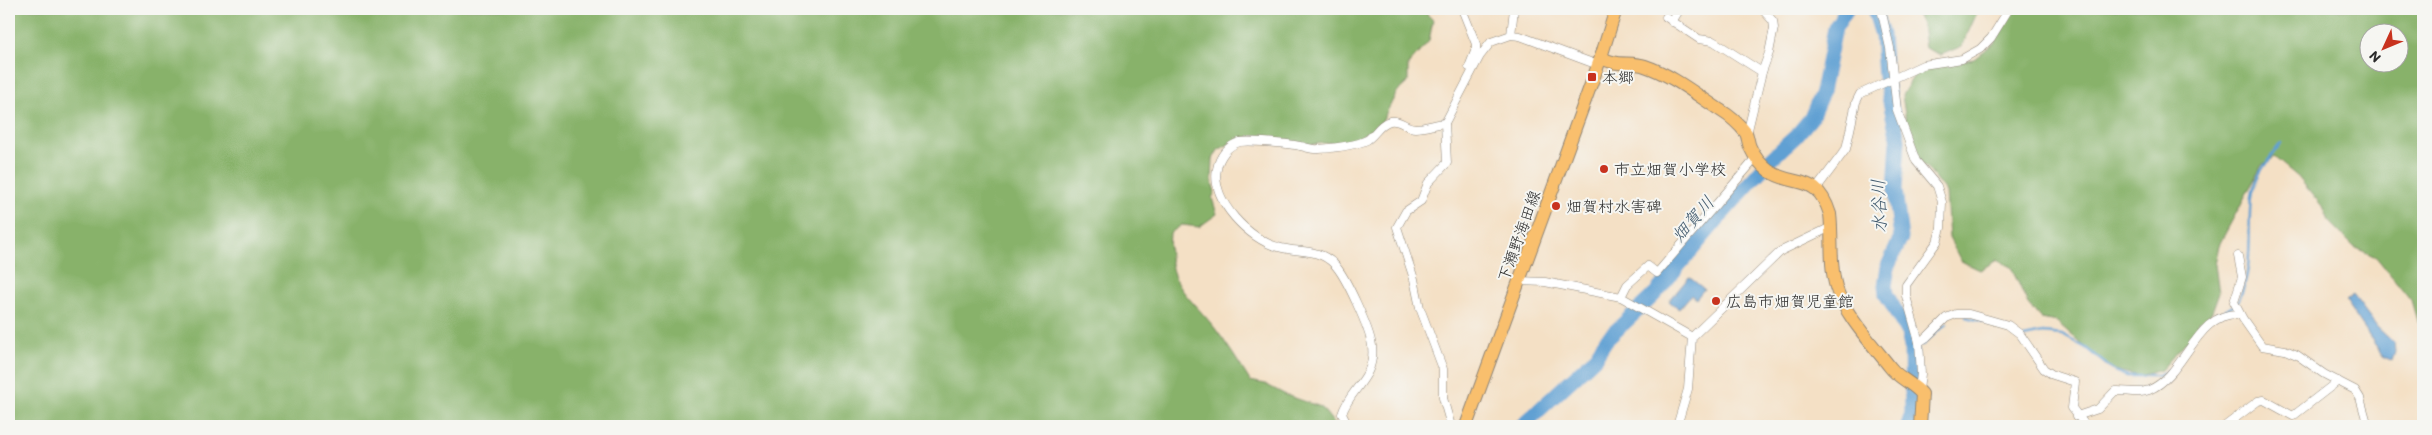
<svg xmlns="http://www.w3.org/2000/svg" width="2432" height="435" font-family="Itim,'Klee One',sans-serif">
  <rect width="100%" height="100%" fill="#f6f6f2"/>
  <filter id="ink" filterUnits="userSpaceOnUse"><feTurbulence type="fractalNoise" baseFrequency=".02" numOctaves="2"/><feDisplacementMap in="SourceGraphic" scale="10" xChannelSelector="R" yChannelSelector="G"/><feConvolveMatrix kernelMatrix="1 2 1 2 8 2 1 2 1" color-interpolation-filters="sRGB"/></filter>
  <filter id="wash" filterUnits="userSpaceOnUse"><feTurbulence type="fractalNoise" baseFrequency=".0096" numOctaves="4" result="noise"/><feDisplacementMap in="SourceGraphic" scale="20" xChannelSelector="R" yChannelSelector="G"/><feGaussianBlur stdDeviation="1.12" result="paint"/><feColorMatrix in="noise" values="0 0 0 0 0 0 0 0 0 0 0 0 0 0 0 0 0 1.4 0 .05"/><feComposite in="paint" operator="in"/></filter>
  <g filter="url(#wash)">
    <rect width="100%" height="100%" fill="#f4e0c5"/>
    <g fill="#88b26a" stroke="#5a6e4a" fill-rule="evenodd">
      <path d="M9 9H1422L1433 20 1429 41 1408 65V82L1397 92 1381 123 1355 140 1296 146 1261 138 1245 137 1233 142 1218 150 1213 159 1212 182 1215 192 1212 198 1217 214 1199 227 1182 225 1170 233C1166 285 1185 291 1214 327 1227 344 1239 363 1250 381L1265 384 1286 395 1321 407 1336 426H9Z"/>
      <path d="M1914 9H1976V15L1962 46 1941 55 1925 48 1922 24Z"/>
      <path d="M2012 9H2423V328L2417 321 2411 300 2376 257 2354 247 2328 221 2322 206 2298 177 2274 157 2262 165 2219 245 2215 265 2219 292 2211 314 2161 370 2139 376 2110 369 2057 322 2041 319 2028 304 2011 267 1997 260 1980 270 1961 261 1949 238 1946 192 1927 168 1917 160 1907 127 1902 95 1916 72 1927 67 1974 59 1984 51 1995 42 2011 14ZM2370 32H2400V62H2370Z"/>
    </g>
    <g fill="#61a0d3" stroke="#46667f">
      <path d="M1689 277 1704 289 1696 299 1691 295 1679 309 1669 301Z"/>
      <path d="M2353 295 2377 327 2394 343 2395 352 2392 361 2383 356 2345 301Z"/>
    </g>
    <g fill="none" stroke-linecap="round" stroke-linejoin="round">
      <g stroke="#61a0d3" stroke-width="2.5">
        <path d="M2238 301C2255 268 2247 232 2251 197 2253 178 2270 158 2281 143"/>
        <path d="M2222 313 2234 305"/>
        <path d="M1966 317 1992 324"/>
        <path d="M2024 337 2043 333 2062 335 2086 348 2114 371 2127 376H2159L2170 369"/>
        <path d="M1921 346 1947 323"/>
        <path d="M1912 354 1917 349"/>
        <path d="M2179 357 2188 345"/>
      </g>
      <g stroke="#61a0d3" stroke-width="15">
        <path d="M1874 9 1882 35 1885 77 1898 140 1895 190 1901 238 1888 266 1885 286 1886 294 1908 333 1911 347 1912 413 1908 426"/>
        <path d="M1522 426 1594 359 1606 340 1654 295 1722 214 1771 159 1796 136 1811 118 1822 92 1835 28 1847 9"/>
      </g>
    </g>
  </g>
  <g filter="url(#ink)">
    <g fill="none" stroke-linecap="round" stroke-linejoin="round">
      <defs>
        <g id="street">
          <path d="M1462 9 1476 44V49L1469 67"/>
          <path d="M1881 9 1890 48 1897 110 1916 161 1937 186 1942 202 1941 228 1937 242 1906 285V296L1919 342 1921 374 1919 390"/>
          <path d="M1666 17 1699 39 1713 41 1762 72"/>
          <path d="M1672 22 1680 9"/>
          <path d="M1511 35 1514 9"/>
          <path d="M1747 134 1762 72 1769 53 1774 28 1773 21 1762 9"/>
          <path d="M1816 189 1846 149 1856 102 1860 94 1923 65 1962 59 1980 49 1991 38 2009 9"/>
          <path d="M2238 256 2242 277 2234 302 2243 319 2262 346 2285 350 2297 355 2324 374 2355 390 2360 398 2368 426"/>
          <path d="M1519 281 1545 282 1621 297 1692 337"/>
          <path d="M1621 297 1627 285 1648 266 1657 273 1750 165 1755 157"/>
          <path d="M1919 342 1927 337 1946 318 1956 314H1969L2008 325 2020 334 2044 369 2053 375 2075 382 2072 408 2086 426"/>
          <path d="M2077 416 2098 409 2115 391C2127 390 2137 395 2149 390 2186 375 2195 312 2239 314"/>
          <path d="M1348 426 1342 414C1350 388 1376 378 1372 346 1370 330 1346 276 1334 264 1319 248 1298 253 1278 247 1250 240 1210 200 1217 169 1219 157 1228 145 1240 142 1248 140 1292 144 1300 146 1307 147 1311 150 1319 149 1333 148 1354 146 1367 140 1375 135 1380 123 1390 121 1400 119 1406 128 1415 128 1425 128 1435 124 1445 123"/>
          <path d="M1451 426 1443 398V369L1420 308 1414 279 1397 227 1406 211 1421 201 1428 183 1447 163 1445 123 1480 56 1491 42 1511 35 1520 36 1598 65"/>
          <path d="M1677 426 1688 389 1692 337 1781 251 1831 227"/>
          <path d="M2225 426 2258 401 2264 400 2293 416 2338 381"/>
        </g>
        <g id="primary">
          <path d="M1601 57C1615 67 1630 61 1645 66 1672 75 1697 95 1720 110 1730 116 1739 124 1746 133 1748 137 1748 143 1750 147 1754 156 1761 165 1769 171 1794 188 1817 172 1830 214 1833 238 1829 264 1836 287 1844 314 1873 345 1890 367 1899 379 1913 383 1922 394L1920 426"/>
          <path d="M1466 426 1601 57 1616 9"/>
        </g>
      </defs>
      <use href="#street" stroke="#908678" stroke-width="9"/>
      <use href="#primary" stroke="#908678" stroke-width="14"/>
      <use href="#street" stroke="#fff" stroke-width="8"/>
      <use href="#primary" stroke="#f9bf6d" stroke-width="12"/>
    </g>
  </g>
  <g fill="#c8321e" stroke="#f6f6f2" stroke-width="2">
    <rect x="1587" y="72" width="10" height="10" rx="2.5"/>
    <circle cx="1604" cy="169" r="5"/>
    <circle cx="1556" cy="206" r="5"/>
    <circle cx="1716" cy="301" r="5"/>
  </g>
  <g text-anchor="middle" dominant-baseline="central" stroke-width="4" stroke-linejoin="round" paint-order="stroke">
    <g font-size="16" fill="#2b2b2b" stroke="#f6f6f2" text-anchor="start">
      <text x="1602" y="77">本郷</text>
      <text x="1614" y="169">市立畑賀小学校</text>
      <text x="1566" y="206">畑賀村水害碑</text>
      <text x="1726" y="301">広島市畑賀児童館</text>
    </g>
    <g font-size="16" fill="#2b2b2b" stroke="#f6f6f2">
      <text transform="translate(1519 236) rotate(-70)">下瀬野海田線</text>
    </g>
    <g font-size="18" font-style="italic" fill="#415a6e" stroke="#f6f6f2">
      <text transform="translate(1879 206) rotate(-92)">水谷川</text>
      <text transform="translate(1693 219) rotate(-49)">畑賀川</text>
    </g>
  </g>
  <rect width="2432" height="435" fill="none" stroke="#f6f6f2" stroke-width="30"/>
  <g transform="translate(2384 48) rotate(226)"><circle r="24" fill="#f6f6f2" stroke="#a5a5a2"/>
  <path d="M0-4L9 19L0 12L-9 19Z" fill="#c8321e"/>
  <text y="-8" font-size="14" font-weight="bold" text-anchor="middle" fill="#2b2b2b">N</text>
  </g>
</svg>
